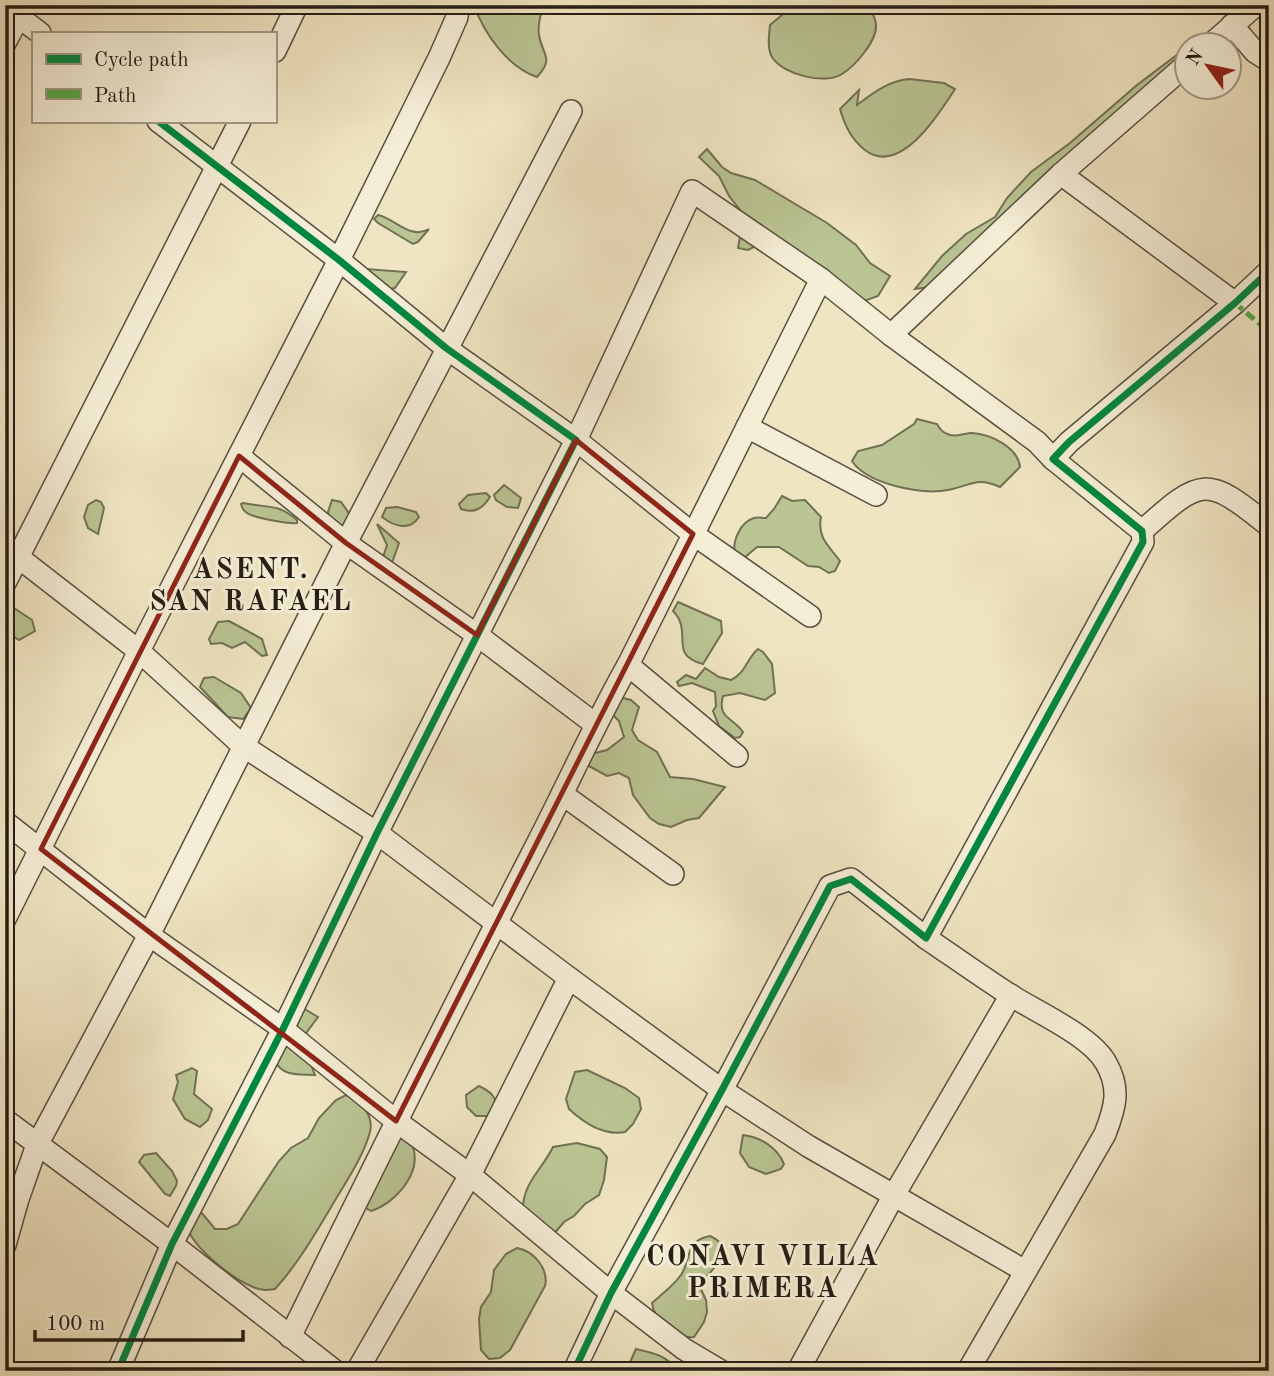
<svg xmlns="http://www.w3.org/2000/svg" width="1274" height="1376" font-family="'Old Standard TT',serif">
  <rect width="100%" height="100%" fill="#f0e5c2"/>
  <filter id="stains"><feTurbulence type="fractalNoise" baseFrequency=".00286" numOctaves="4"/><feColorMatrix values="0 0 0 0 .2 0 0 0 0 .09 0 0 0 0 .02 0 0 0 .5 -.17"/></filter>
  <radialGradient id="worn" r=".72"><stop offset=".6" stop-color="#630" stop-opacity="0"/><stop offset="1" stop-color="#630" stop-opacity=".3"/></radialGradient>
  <g fill="#bac593" stroke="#707154" stroke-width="2">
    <path d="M474 5H543C541 15 537 25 539 35 542 55 555 58 537 77 508 67 484 34 474 5Z"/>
    <path d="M794 5H867C871 12 876 17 876 25 877 41 855 66 842 74 826 85 783 75 772 57 767 48 769 36 770 25Z"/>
    <path d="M1186 48V77L938 286 915 289 942 256 966 234 995 217 1007 198 1031 172 1070 143 1137 85Z"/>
    <path d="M909 79 944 83 955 89C939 114 900 177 865 150 851 139 845 126 840 109L859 90 857 105C873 93 888 81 909 79Z"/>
    <path d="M707 149 722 167 731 173 755 180 827 223 856 245 870 263 890 276 878 296 856 304 768 240 748 250 738 248 740 237 747 228 744 215 729 196 719 176 699 157Z"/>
    <path d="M378 215C396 219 410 240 429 229L418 242 413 244 378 223 374 219Z"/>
    <path d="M366 269 406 272 395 288 389 289Z"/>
    <path d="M917 419 937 424C940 430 943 433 950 435 957 437 965 433 972 433 990 434 1018 447 1020 467L1000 487C975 476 971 486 948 490 921 495 867 484 852 461L858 451 882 445 914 424Z"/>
    <path d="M504 485 521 498 518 508 507 507 496 500 494 495Z"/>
    <path d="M486 493 490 497C483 508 475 514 461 509L459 504 468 495Z"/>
    <path d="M782 496 792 501 805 500 821 517C817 538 829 546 840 561L835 571 829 573 819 567 808 566 779 547H757L744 558 735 554C732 542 740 522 754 518 758 517 762 518 766 518L774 509Z"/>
    <path d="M96 500 101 502 104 508 98 534 88 528 84 517 88 505Z"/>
    <path d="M332 500 341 502 351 516 347 523 341 526 330 518 328 512Z"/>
    <path d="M243 503C266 508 278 503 297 520V523C289 524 254 518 247 513 242 510 243 509 241 504Z"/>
    <path d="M397 507 416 512 419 517C410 531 395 527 382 517L386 508Z"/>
    <path d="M377 524 399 543 393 560 387 566 383 557 387 545Z"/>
    <path d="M678 602 721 621 722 633 703 664C667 655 694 632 673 611Z"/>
    <path d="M11 606 32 620 35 631 19 640 5 631V610Z"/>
    <path d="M229 621 262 639 267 655 262 656 245 642 232 648 222 643 211 644 209 639 218 622Z"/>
    <path d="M758 649 763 652 772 664 775 693 765 700 740 693 723 696C717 719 733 717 743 732L740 737 735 738 719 726 713 711 716 706 715 692 692 683 679 686 677 682 686 675 696 679 705 668 719 677 731 680C745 674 747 658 758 649Z"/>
    <path d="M214 677 241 693 251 708 243 719 228 717 200 687 204 678Z"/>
    <path d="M619 697 631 700 639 707 632 730 638 740 657 752 670 777 693 779 725 787 699 818 687 820 671 827 659 824 650 818 633 795 629 778 619 773 607 776 587 765 591 754 607 750 624 737 619 721 611 713Z"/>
    <path d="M303 1008 318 1017 301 1040 315 1075C299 1074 283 1077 275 1061Z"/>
    <path d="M192 1068 197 1071 194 1094 212 1109 208 1120 200 1127 185 1119 173 1099 178 1082 176 1075Z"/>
    <path d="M587 1070 625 1088 639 1098 641 1109 633 1124 625 1132C604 1136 584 1123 569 1109L566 1099 575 1072Z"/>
    <path d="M479 1086C492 1092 497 1098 498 1112L488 1116H476L467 1107 466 1095Z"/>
    <path d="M346 1095C361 1101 374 1115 370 1132 363 1158 343 1186 330 1209 313 1237 297 1265 275 1289 267 1290 261 1291 253 1287 231 1278 193 1248 186 1225L196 1206 215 1229H227L238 1224 279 1161 291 1148 308 1138 319 1118 336 1100Z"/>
    <path d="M395 1128C399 1131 405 1134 408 1138 429 1166 397 1203 371 1211L362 1206Z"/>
    <path d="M743 1135C760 1137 777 1147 784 1164L781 1169 766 1174 749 1167 740 1153Z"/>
    <path d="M577 1143 600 1149 607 1157 604 1180 599 1195 585 1204 574 1216 564 1222 553 1235 523 1208C523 1183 543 1168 553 1147Z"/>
    <path d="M156 1153 172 1171 177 1181 176 1186 170 1196 165 1194 139 1162 144 1155Z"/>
    <path d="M710 1236C740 1249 709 1272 699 1285L706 1300 707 1312 704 1322 694 1337C678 1340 653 1319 652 1303 661 1295 674 1285 681 1275 692 1258 684 1241 710 1236Z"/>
    <path d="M517 1248C534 1251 549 1269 545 1286L510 1350 500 1358 489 1359 481 1350 479 1319 481 1307 491 1292 494 1270 506 1254Z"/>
    <path d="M636 1349C650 1352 670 1356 676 1371H626Z"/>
  </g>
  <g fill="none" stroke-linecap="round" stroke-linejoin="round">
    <defs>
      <g id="minor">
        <path d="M19 17 40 33"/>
        <path d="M1232 25 1255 52 1269 61"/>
        <path d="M5 43 25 5"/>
        <path d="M1209 46 1256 5"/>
        <path d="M275 51 297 5"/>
        <path d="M1061 174 1235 303"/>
        <path d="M891 335 1061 174 1186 65"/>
        <path d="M747 427 876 495"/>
        <path d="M239 456 346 543 571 111"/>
        <path d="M1142 531C1202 477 1206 475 1269 526"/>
        <path d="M18 557 139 651 243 746 377 833 569 978 722 1090 808 1146 1025 1271"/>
        <path d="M5 583 240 121"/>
        <path d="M810 616 693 534 576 440 692 191 821 279 891 335 1037 442 1053 459"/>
        <path d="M628 665 737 756"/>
        <path d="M562 794 673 874"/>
        <path d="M5 822 149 935 283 1029 396 1121 470 1175 611 1293 684 1349 721 1371"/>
        <path d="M5 919 139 651 339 260 439 58 457 17 458 5"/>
        <path d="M926 938C954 957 982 977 1010 995 1037 1012 1091 1036 1106 1063 1121 1089 1115 1108 1105 1134L968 1371"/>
        <path d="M5 1120 172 1244 335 1371"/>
        <path d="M5 1245 18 1199 37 1145 149 935 346 543 477 635 595 724"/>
        <path d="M290 1337C371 1172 453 1007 537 844 568 784 595 723 628 665L821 279"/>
        <path d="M118 1371 172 1244 283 1029 377 833 576 440 446 348 339 260 158 121"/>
        <path d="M357 1371 470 1175 569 978"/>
        <path d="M574 1371 611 1293 722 1090 830 886 851 879 926 938 1143 542 1142 531 1053 459 1069 442 1235 303 1269 271"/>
        <path d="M798 1371 894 1195 1011 995"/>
      </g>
    </defs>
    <use href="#minor" stroke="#584f40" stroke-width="24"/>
    <use href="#minor" stroke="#f5eed7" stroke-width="21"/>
    <path stroke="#53a942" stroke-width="5" stroke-dasharray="10 5" stroke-linecap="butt" d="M1235 303 1269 332"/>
    <defs>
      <g id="cycleway">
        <path d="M118 1371 172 1244 283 1029 377 833 576 440 446 348 339 260 158 121"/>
        <path d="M574 1371 611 1293 722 1090 830 886 851 879 926 938 1143 542 1142 531 1053 459 1069 442 1235 303 1269 271"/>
      </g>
    </defs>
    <use href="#cycleway" stroke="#f5eed7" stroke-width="11"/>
    <use href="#cycleway" stroke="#00873e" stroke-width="7"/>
  </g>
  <path fill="none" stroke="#8f2418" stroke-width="5" stroke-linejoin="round" d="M576 440 693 534 396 1121 41 849 239 456 346 543 477 635Z"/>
  <g text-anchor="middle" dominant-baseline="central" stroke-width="6" stroke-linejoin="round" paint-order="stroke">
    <g font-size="28" font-weight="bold" letter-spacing="2" fill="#251d14" stroke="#f5eed7">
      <text x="251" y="571">ASENT.<tspan x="251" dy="32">SAN RAFAEL</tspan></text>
      <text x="763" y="1258">CONAVI VILLA<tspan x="763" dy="32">PRIMERA</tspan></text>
    </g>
  </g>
  <rect width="1274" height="1376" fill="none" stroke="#f0e5c2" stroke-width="28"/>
  <rect x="7" y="7" width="1260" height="1362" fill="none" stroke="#251d14" stroke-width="3.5"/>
  <rect x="14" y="14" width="1246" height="1348" fill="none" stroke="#251d14" stroke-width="2"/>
  <rect x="32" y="32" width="245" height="91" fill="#f5eed7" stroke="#a29a89" stroke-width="2"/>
  <rect x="46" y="54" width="35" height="10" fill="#00873e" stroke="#a29a89" stroke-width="2"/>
  <text x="94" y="66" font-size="21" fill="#251d14">Cycle path</text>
  <rect x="46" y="89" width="35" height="10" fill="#53a942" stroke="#a29a89" stroke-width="2"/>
  <text x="94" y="102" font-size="21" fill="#251d14">Path</text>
  <g transform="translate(1208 66) rotate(303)"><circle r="33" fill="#f5eed7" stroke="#a29a89" stroke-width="2"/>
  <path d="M0-5L12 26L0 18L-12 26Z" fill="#8f2418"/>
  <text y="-10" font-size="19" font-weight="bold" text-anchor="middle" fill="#251d14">N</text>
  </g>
  <path d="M35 1330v10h208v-10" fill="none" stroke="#251d14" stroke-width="3.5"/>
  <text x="46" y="1330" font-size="21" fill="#251d14" stroke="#f5eed7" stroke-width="5" paint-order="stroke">100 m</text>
  <rect width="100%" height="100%" filter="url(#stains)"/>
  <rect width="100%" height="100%" fill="url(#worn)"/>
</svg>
